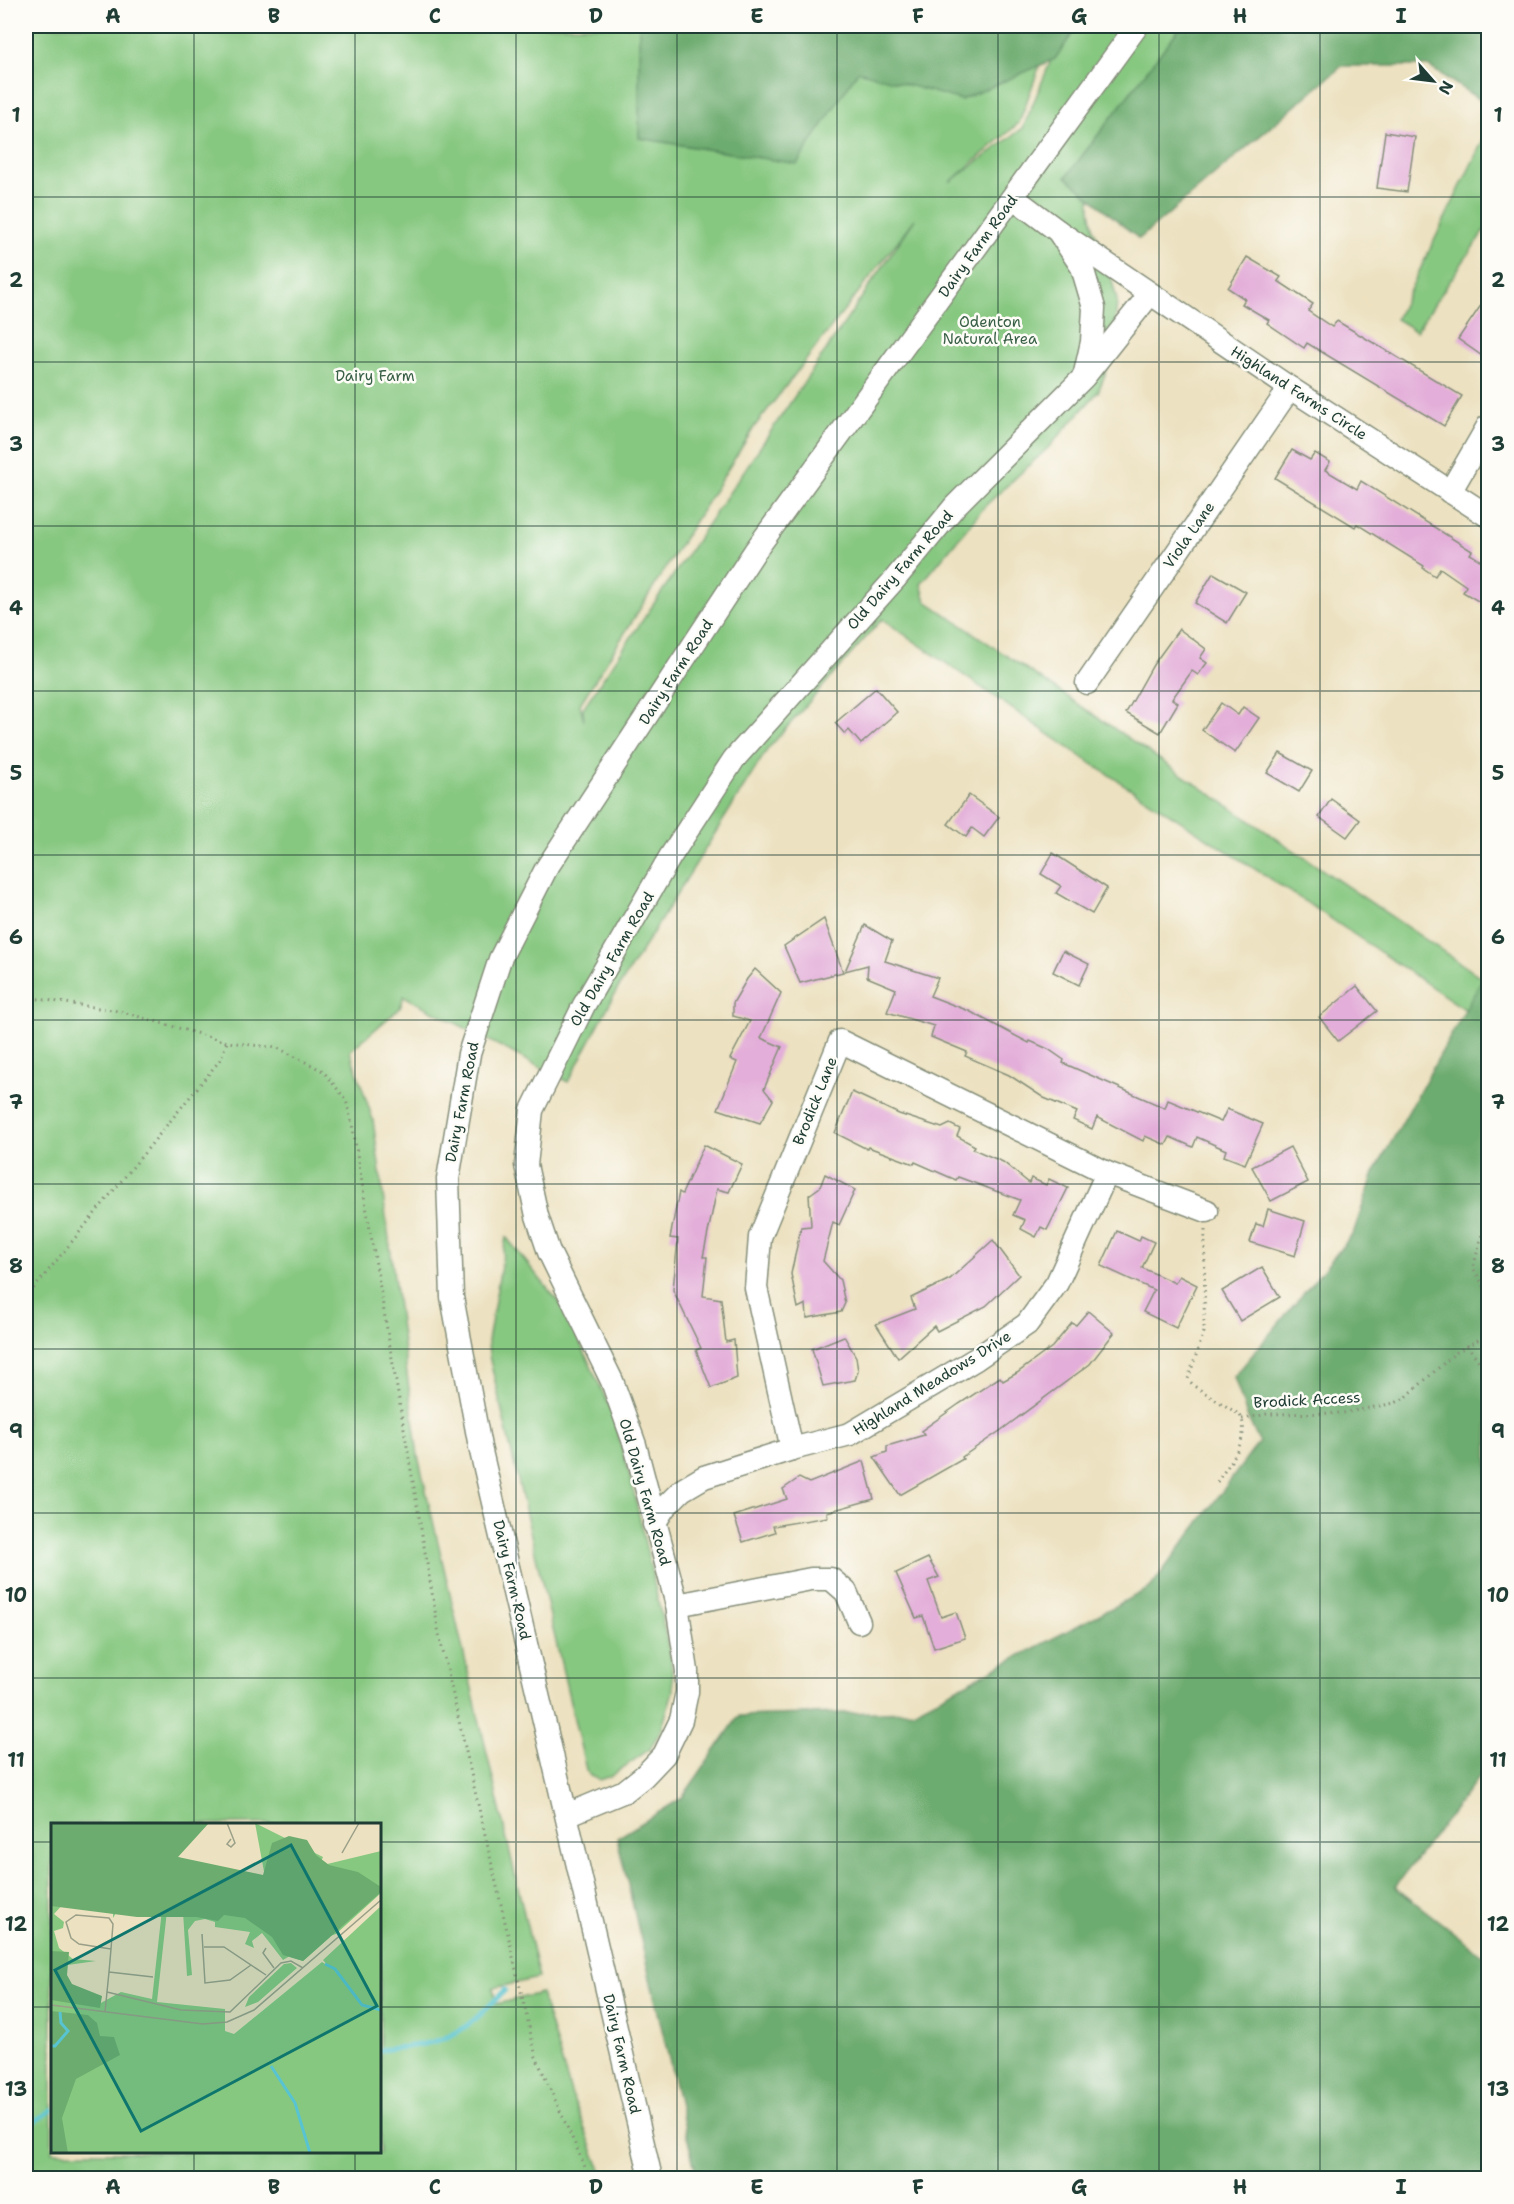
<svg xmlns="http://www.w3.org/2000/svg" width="1514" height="2204" font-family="'Shantell Sans',sans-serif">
  <rect width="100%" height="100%" fill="#fdfcf7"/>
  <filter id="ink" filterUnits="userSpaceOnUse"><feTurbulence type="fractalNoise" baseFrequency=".0167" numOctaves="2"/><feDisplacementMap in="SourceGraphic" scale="12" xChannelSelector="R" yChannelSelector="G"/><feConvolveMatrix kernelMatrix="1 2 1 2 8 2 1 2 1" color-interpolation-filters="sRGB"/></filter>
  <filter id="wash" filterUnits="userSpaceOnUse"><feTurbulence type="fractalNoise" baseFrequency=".008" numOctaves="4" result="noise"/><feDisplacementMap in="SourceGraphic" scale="24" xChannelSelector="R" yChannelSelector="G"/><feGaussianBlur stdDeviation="1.35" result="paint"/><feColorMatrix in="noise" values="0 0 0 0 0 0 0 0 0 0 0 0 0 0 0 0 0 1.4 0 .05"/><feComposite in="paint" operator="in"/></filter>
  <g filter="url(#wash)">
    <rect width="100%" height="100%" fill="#ece1c0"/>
    <g fill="#87c881" stroke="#53825a" stroke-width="1.5" fill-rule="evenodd">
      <path d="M26 26H1054L1019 123 950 182 1023 128 1065 26H1488L1278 45 1090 168V210L1094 231 1105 251 1117 301 1112 356 1098 392 1049 447 986 505 921 584 926 601 1488 982V1025L1315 908 1092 764 882 619 767 750 617 990 568 1082 404 996 400 1008 350 1051 373 1120 418 1456 539 1978 493 1988 496 2004 541 1993 573 2099 604 2178H26ZM915 219 583 708 584 721 580 704 755 426ZM52 1824H380V2152H52Z"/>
      <path d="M1488 130V225L1416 331 1396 319Z"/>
      <path d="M506 1237 565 1310 611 1410 632 1484 671 1659 673 1691 662 1728 650 1749 611 1776 599 1780 590 1776 586 1770 489 1356 488 1341Z"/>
    </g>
    <g fill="#6dac6f" stroke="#467452" stroke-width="1.5">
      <path d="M639 26H1078L1055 59 961 100 858 71 797 164 639 138Z"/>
      <path d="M1181 26H1488V105L1428 66H1342L1139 239 1066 177Z"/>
      <path d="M1488 969V1765L1395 1887 1488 1959V2178H697L617 1838 682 1798 739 1716 913 1711 1150 1588 1259 1442 1247 1416 1234 1377 1353 1234 1374 1173Z"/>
    </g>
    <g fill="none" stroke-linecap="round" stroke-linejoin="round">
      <g stroke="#58c4d1" stroke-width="5">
        <path d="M380 2050C447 2043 458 2039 505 1990"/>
        <path d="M26 2127 52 2110"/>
      </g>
    </g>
    <g id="blocks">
      <g fill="#e3aed9">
        <path d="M1385 132 1415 137 1407 192 1377 188Z"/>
        <path d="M1247 257 1281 277 1278 281 1313 304 1308 311 1332 327 1337 321 1462 396 1444 426 1307 343 1304 348 1267 323 1269 320 1242 304 1245 299 1228 288Z"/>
        <path d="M1488 295V360L1458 339Z"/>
        <path d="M1292 450 1310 460 1315 453 1330 462 1325 470 1357 489 1361 481 1472 551 1470 554 1488 565V607L1463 592 1466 586 1440 568 1435 576 1423 568 1424 566 1357 524 1355 527 1275 478Z"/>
        <path d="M1213 573 1246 592 1227 623 1195 603Z"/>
        <path d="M1179 629 1206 649 1200 658 1207 663 1198 675 1192 671 1172 699 1178 703 1160 733 1126 713 1153 665Z"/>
        <path d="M876 688 897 712 861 744 849 730 845 734 835 723Z"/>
        <path d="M1221 703 1238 715 1243 707 1259 718 1235 753 1202 730Z"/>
        <path d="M1280 753 1312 771 1299 792 1267 773Z"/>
        <path d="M969 795 999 817 984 837 972 828 966 837 948 824Z"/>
        <path d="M1331 799 1360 820 1347 837 1319 817Z"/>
        <path d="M1053 853 1107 888 1092 914 1056 893 1061 886 1041 874Z"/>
        <path d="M824 919 843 972 800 983 784 946Z"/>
        <path d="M865 925 892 941 885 961 938 978 930 996 969 1011 1029 1043 1030 1041 1048 1049 1064 1060 1063 1063 1165 1108 1168 1100 1221 1122 1227 1109 1263 1124 1245 1164 1224 1156 1226 1150 1197 1137 1193 1147 1170 1137 1166 1145 1145 1136 1143 1141 1097 1117 1092 1129 1073 1120 1077 1112 1044 1098 1009 1075 965 1056 967 1052 931 1037 934 1026 887 1012 896 989 867 977 868 965 845 971Z"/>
        <path d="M1063 951 1089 964 1079 985 1053 972Z"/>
        <path d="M755 969 781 993 761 1038 782 1047 764 1089 773 1100 760 1123 718 1109 737 1062 730 1059 750 1021 733 1016V1003L747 979Z"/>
        <path d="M1357 986 1377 1011 1338 1041 1319 1017Z"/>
        <path d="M852 1092 899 1114 942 1128 950 1124 960 1129 957 1136 975 1146 973 1149 1003 1162 1029 1183 1031 1178 1046 1185 1049 1179 1068 1188 1047 1230 1041 1227 1036 1237 1021 1229 1025 1220 1013 1215 1020 1200 958 1177 956 1180 915 1162 914 1164 868 1147 867 1149 835 1133Z"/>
        <path d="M704 1145 742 1164 729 1192 717 1189 703 1257H707L703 1296 721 1299 726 1342 734 1340 737 1378 711 1388 696 1350 701 1348 673 1290 678 1239 670 1238 679 1192 682 1194Z"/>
        <path d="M1290 1147 1308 1182 1271 1201 1252 1167Z"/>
        <path d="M825 1174 855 1190 839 1225 833 1222 823 1261 840 1280 845 1303 841 1312 807 1318 806 1304 798 1308 791 1274 801 1227 811 1226 809 1195 820 1187Z"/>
        <path d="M1268 1209 1305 1221 1295 1256 1250 1242 1256 1224 1263 1226Z"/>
        <path d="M1117 1231 1139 1241 1141 1236 1154 1242 1142 1268 1175 1283 1179 1276 1197 1285 1176 1328 1143 1312 1154 1290 1101 1266Z"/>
        <path d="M993 1240 1019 1275 986 1306 937 1331 934 1326 898 1358 876 1324 915 1309 911 1298 950 1279Z"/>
        <path d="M1262 1267 1280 1297 1240 1321 1222 1291Z"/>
        <path d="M1088 1311 1114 1333 1090 1364 1000 1431 962 1457 963 1459 900 1495 874 1457 887 1452V1446L924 1435 921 1431 959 1404 1000 1377 1003 1381 1017 1373 1052 1347 1072 1323 1076 1325Z"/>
        <path d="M844 1336 856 1357 858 1371 855 1380 823 1386 812 1349Z"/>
        <path d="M864 1461 874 1499 827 1512 828 1517 773 1526 775 1532 743 1542 734 1516 787 1499 783 1489 799 1478 809 1483Z"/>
        <path d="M928 1558 939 1577 928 1581 941 1617 956 1612 965 1638 934 1648 923 1616 916 1618 896 1573Z"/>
      </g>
    </g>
  </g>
  <g filter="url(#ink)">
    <use href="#blocks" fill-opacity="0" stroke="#868f7a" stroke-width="1.5"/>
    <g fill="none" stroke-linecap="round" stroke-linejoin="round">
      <defs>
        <g id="minor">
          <path d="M1014 198 1058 231 1082 267 1094 308 1092 342 1085 373"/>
          <path d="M1058 231 1290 388 1488 516"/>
          <path d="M1450 492 1488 426"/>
          <path d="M1087 683 1290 388"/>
          <path d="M792 1449 756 1288 760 1237 840 1041 1107 1173 1207 1211"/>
          <path d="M654 1524 664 1508 682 1490 704 1477 792 1449 850 1434 976 1359 1027 1324 1057 1283 1107 1173"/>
          <path d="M677 1605 811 1579H831L846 1592 859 1622"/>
          <path d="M567 1815 625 1791 644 1776 664 1755 681 1720 687 1692V1671L677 1605 635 1445 612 1381 549 1252 537 1216 526 1165 532 1110 584 1005 670 857 734 759 895 579 955 506 1084 377 1150 294"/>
          <path d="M651 2178 480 1447 452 1297 448 1179 469 1054 500 959 546 869 755 551 1137 26"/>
        </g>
      </defs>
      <use href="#minor" stroke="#868f7a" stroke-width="25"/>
      <g stroke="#868f7a" stroke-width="3" stroke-dasharray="1.5 4.5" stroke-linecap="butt">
        <path d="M26 997 119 1011 227 1042 278 1048 323 1071 346 1100 352 1124 439 1634 536 2057 590 2178"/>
        <path d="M1488 1212 1473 1268 1488 1293"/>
        <path d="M1205 1230 1204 1332 1188 1379 1194 1386 1240 1415C1252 1437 1229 1464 1217 1482"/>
        <path d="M1488 1272V1285"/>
        <path d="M26 1298 220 1060 227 1042"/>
        <path d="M1467 1345 1488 1373"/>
        <path d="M1242 1419 1267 1414 1343 1413 1395 1403 1405 1398 1455 1353 1488 1334"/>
      </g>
      <use href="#minor" stroke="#fff" stroke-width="22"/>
    </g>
  </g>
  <path fill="none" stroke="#1f3d34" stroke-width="1.5" stroke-opacity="0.55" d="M194 26V1824M355 26V1824M516 26V2178M677 26V2178M837 26V2178M998 26V2178M1159 26V2178M1320 26V2178M26 197H1488M26 362H1488M26 526H1488M26 691H1488M26 855H1488M26 1020H1488M26 1184H1488M26 1349H1488M26 1513H1488M26 1678H1488M26 1842H52M380 1842H1488M26 2007H52M380 2007H1488M194 2152V2178M355 2152V2178"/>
  <g text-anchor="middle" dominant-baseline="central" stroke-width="5" stroke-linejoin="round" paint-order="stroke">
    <g font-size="15" fill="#1f3d34" stroke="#fdfcf7">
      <text transform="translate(978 246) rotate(-54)">Dairy Farm Road</text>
      <text transform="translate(1299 393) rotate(33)">Highland Farms Circle</text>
      <text transform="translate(1189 535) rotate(-55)">Viola Lane</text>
      <text transform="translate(900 570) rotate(-49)">Old Dairy Farm Road</text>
      <text transform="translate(676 672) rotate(-57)">Dairy Farm Road</text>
      <text transform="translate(612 959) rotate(-60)">Old Dairy Farm Road</text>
      <text transform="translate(815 1101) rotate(-68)">Brodick Lane</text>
      <text transform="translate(462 1102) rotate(-79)">Dairy Farm Road</text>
      <text transform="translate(932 1383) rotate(-32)">Highland Meadows Drive</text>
      <text transform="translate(1307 1400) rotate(-3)">Brodick Access</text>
      <text transform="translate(645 1492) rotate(74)">Old Dairy Farm Road</text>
      <text transform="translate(512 1580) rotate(77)">Dairy Farm Road</text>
      <text transform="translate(622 2054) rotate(77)">Dairy Farm Road</text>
    </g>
    <g font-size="15" fill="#396047" stroke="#fdfcf7">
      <text x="990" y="322">Odenton<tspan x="990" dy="17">Natural Area</tspan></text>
      <text x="375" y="376">Dairy Farm</text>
    </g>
  </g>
  <g transform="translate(51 1823)">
    <rect width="330" height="330" fill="#ece1c0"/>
    <path d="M0 0 127 34 209 62 214 54 204 0 272 34 268 43 330 28V70L285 111 267 117 279 114 252 138 239 134 244 130 232 137 211 110 201 118 203 125 194 121 199 109 164 104V99L154 96 144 98 137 107 141 152 136 153 132 89 116 88 106 179 174 186V208L183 211 271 139 276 142 272 137 330 83V330H1ZM14 79 62 85V95L69 83 111 87 101 176 70 169 46 182 23 169 10 143 45 138 22 136 8 125 3 108 12 105 13 99 3 91ZM240 140 246 145 207 179 194 184 198 174 233 141Z" fill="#87c881" fill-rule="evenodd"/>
    <path d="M0 0H158L127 34 212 52 221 20 238 13 256 17 265 32 278 42 307 49 330 64V69L252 138 232 132 221 114 194 95 173 92 167 98 145 94H86L0 83ZM0 128 18 129 16 152 21 161 51 173 49 185 0 177ZM0 188 37 192 46 200 49 213 63 214 69 232 25 256 11 295 17 330H0Z" fill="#6dac6f"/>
    <path fill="none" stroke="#58c4d1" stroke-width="3" d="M274 141 284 146 311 182 330 187M0 223H4L17 208 10 200 9 189M220 243 244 280 259 330"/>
    <path fill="none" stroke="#9a9f88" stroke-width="1.5" d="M176 0 184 20 180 24 176 21 180 16M291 30 308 0M151 111 154 160 179 157 200 142M153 124H173L215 152M215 125 212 130 223 145M58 149 102 154M56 169 130 187 179 189 230 140 240 138 252 145M0 182 152 201 176 199 203 187 330 77M54 189 58 149 60 126 62 101 58 95 25 92 15 99 20 115 28 121 60 126"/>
    <path fill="#0f766e" fill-opacity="0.15" stroke="#0f766e" stroke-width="3" d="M240 22 326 183 90 308 4 147Z"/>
    <rect width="330" height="330" fill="none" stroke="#1f3d34" stroke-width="3"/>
  </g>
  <rect width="1514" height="2204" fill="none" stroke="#fdfcf7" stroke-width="66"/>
  <g transform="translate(1433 81) rotate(118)" stroke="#fdfcf7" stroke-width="4.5" paint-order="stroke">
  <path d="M0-4.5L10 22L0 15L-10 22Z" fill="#1f3d34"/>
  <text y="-9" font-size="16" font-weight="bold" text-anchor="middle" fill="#1f3d34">N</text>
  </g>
  <rect x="33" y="33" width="1448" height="2138" fill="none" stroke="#1f3d34" stroke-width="2"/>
  <g font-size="20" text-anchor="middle" font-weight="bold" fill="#1f3d34">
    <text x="113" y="23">A</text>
    <text x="274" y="23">B</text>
    <text x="435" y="23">C</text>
    <text x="596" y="23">D</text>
    <text x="757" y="23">E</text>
    <text x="918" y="23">F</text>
    <text x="1079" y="23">G</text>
    <text x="1240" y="23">H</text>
    <text x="1401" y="23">I</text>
    <text x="16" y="122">1</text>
    <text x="1498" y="122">1</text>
    <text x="16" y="287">2</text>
    <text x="1498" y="287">2</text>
    <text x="16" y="451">3</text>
    <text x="1498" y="451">3</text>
    <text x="16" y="615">4</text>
    <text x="1498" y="615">4</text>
    <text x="16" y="780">5</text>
    <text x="1498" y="780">5</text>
    <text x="16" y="944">6</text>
    <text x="1498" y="944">6</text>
    <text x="16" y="1109">7</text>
    <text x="1498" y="1109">7</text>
    <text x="16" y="1273">8</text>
    <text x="1498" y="1273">8</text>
    <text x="16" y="1438">9</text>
    <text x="1498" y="1438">9</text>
    <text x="16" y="1602">10</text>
    <text x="1498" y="1602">10</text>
    <text x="16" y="1767">11</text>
    <text x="1498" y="1767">11</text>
    <text x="16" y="1931">12</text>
    <text x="1498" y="1931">12</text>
    <text x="16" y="2096">13</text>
    <text x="1498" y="2096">13</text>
    <text x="113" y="2194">A</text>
    <text x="274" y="2194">B</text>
    <text x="435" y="2194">C</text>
    <text x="596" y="2194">D</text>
    <text x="757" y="2194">E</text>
    <text x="918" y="2194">F</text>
    <text x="1079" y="2194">G</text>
    <text x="1240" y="2194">H</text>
    <text x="1401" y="2194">I</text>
  </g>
</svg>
